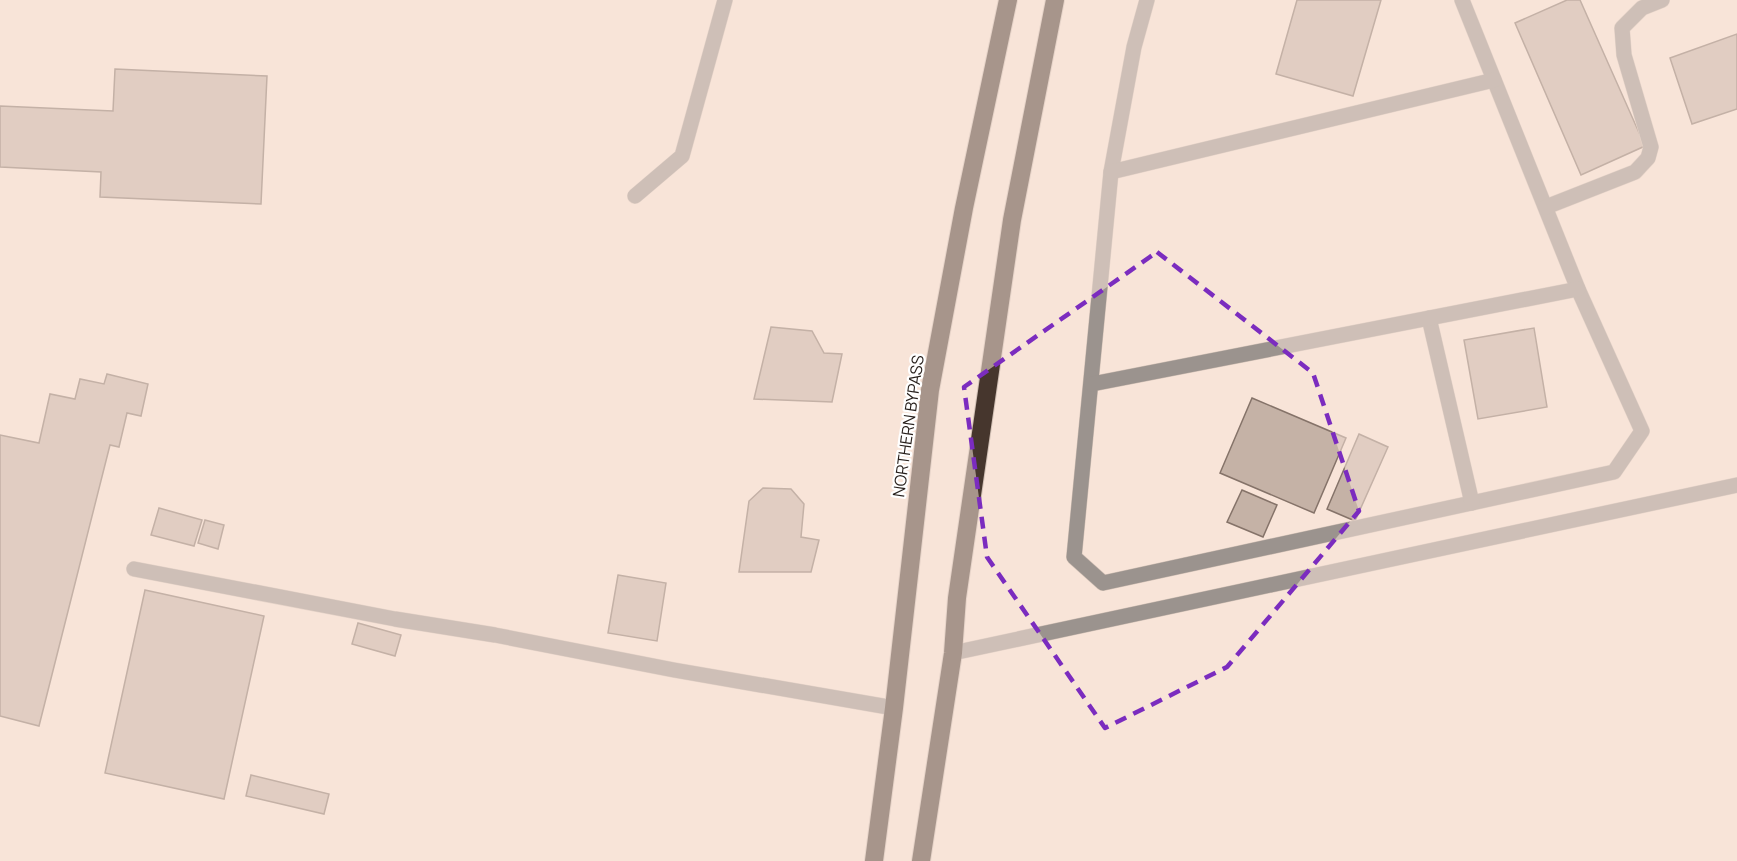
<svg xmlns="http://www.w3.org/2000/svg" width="1737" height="861" font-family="Manrope,sans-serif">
  <rect width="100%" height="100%" fill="#f8e4d8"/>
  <g fill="#c5b2a6" stroke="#857369" stroke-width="1.5">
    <path d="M1297 0H1381L1353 96 1276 74Z"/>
    <path d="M1567 0H1580L1645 146 1581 175 1515 23Z"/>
    <path d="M1737 34V109L1692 124 1670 58Z"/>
    <path d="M115 69 267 76 261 204 100 197 101 172 0 167V106L113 111Z"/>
    <path d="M771 327 812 331 824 353 842 354 832 402 754 399Z"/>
    <path d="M1534 328 1547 407 1478 419 1464 340Z"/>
    <path d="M107 374 148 384 141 416 127 413 119 447 110 445 39 726 0 716V435L39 443 50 394 75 399 80 379 104 384Z"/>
    <path d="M1252 398 1346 438 1314 513 1220 473Z"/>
    <path d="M1359 434 1388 447 1355 521 1327 509Z"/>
    <path d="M763 488 791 489 804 504 801 537 819 540 811 572H739L749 501Z"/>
    <path d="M1242 490 1277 505 1263 537 1227 522Z"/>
    <path d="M159 508 202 520 194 546 151 535Z"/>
    <path d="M205 520 224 525 218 549 198 543Z"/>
    <path d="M618 575 666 583 657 641 608 633Z"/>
    <path d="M145 590 264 616 224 799 105 773Z"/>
    <path d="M358 623 401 635 395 656 352 644Z"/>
    <path d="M251 775 329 794 324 814 246 796Z"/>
  </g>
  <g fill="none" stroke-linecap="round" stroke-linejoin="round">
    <defs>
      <g id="lane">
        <path d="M1147 0 1134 47 1111 172 1074 557 1103 583 1614 472 1642 431 1578 289 1462 0"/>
        <path d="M1111 172 1494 80"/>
        <path d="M1546 207 1635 172 1648 158 1651 147 1624 55 1622 28 1642 8 1662 0"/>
        <path d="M1429 318 1472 503"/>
        <path d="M1092 384 1578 289"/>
      </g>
      <g id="street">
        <path d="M635 196 682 156 725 0"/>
        <path d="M134 569 395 619 495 635 674 670 894 708"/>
        <path d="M953 653 1737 485"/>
      </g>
      <g id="highway">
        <path d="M874 861 894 708 930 390 964 208 1008 0"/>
        <path d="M921 861 953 653 957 598 1012 220 1055 0"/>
      </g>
    </defs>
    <use href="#lane" stroke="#d2c1b6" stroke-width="16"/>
    <use href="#street" stroke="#d2c1b6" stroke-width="16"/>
    <use href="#highway" stroke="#d2c1b6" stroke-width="20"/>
    <use href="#lane" stroke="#9b938e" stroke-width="15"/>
    <use href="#street" stroke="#9b938e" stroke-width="15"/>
    <use href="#highway" stroke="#46362d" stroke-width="18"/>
  </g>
  <path d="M0 0H1737V861H0ZM1157 252 1313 373 1359 511 1227 667 1105 728 987 557 964 387Z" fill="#f8e4d8" fill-opacity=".55" fill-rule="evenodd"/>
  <path fill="none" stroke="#7b2cbf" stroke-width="4.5" stroke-dasharray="12 8" stroke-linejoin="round" d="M1157 252 1313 373 1359 511 1227 667 1105 728 987 557 964 387Z"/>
  <g text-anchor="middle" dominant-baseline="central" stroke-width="4.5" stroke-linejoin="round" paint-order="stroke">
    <g font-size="16" fill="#271f1b" stroke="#fff">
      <text transform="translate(908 426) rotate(-82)">NORTHERN BYPASS</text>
    </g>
  </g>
</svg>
